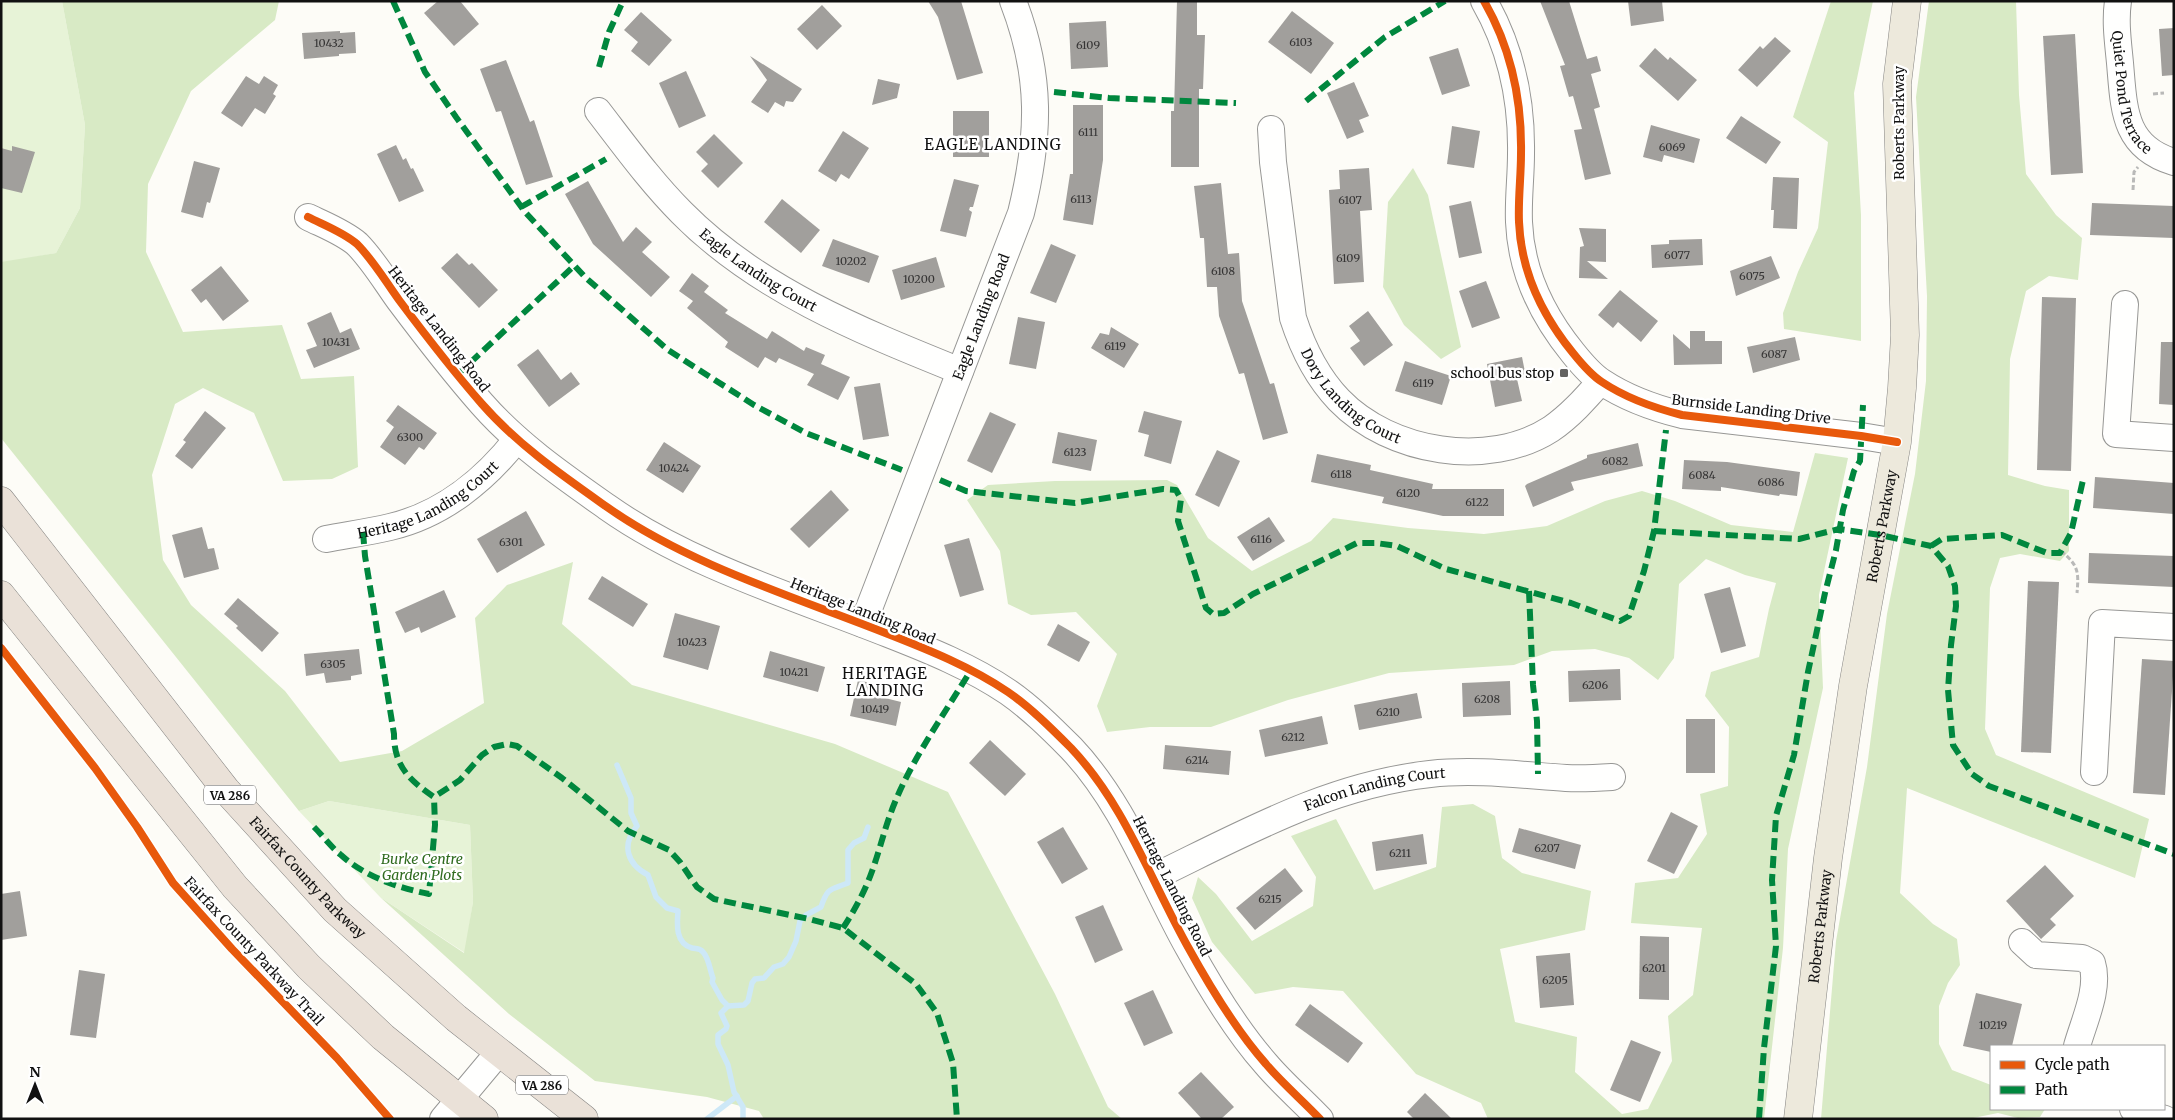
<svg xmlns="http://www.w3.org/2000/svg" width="2175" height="1120" font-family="Merriweather,serif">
  <rect width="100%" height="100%" fill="#fdfcf7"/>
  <g fill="#e7f3d7">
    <path d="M1 1H62L85 125 80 208 56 253 4 263 1 262Z"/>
    <path d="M329 801 470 825 473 902 465 953 380 897 299 811Z"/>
  </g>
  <g fill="#d8eac5">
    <path d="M62 1H279L275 20 191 91 148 184 146 252 183 332 282 325 301 379 354 376 358 467 332 479 283 481 254 413 203 388 175 404 152 475 163 560 191 605 285 691 340 762 402 751 484 703 475 618 507 585 573 562 562 624 632 685 835 744 948 792 1055 994 1108 1107 1122 1119H764L759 1111 707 1097 595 1081 509 1014 380 897 464 953 473 902 470 825 329 801 299 811 1 438V262L56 253 80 208 85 125Z"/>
    <path d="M1831 1H1873L1854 93 1861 215V341L1784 329 1783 313 1798 272 1818 228 1828 142 1793 117Z"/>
    <path d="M1929 1H2016L2019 95 2026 174 2056 215 2082 238 2078 280 2049 276 2026 291 2010 359 2008 475 2045 486 2069 490V551L2060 561 2020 554 2000 558 1990 588 1985 729 1996 755 2149 819 2135 878 1907 788 1900 893 1933 924 1957 939 1960 965 1948 983 1939 1006V1044L1952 1070 1991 1085V1109H2045L2040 1117 2018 1118 1998 1113 1968 1119H1821L1836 941 1867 767 1887 614 1915 474 1926 381 1927 296 1916 97Z"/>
    <path d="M1413 168 1428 195 1461 347 1441 359 1404 325 1383 287 1388 202Z"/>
    <path d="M1815 453 1848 458 1819 595 1823 688 1788 849 1783 948 1764 1119H1488L1481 1103 1416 1074 1343 991 1293 987 1255 994 1212 942 1192 898 1198 877 1216 894 1252 941 1313 906 1316 877 1291 836 1336 819 1374 890 1436 867 1442 807 1473 804 1495 816 1502 858 1522 873 1591 891 1585 930 1500 949 1515 1022 1577 1037 1575 1072 1622 1114 1648 1109 1672 1061 1668 1016 1693 995 1702 928 1631 923 1635 883 1678 878 1707 834 1700 794 1728 786 1729 727 1705 696 1711 672 1759 657 1769 609 1776 583 1745 575 1706 559 1679 584 1674 658 1658 680 1629 658 1595 649 1552 651 1514 665 1389 673 1288 700 1211 727H1150L1107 732 1097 706 1117 654 1076 612 1031 615 1008 604 1000 551 967 500 988 485 1055 481 1167 480 1177 485 1208 538 1252 571 1311 541 1333 518 1408 528 1484 534 1547 526 1605 501 1642 491 1675 501 1731 525 1793 532Z"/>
  </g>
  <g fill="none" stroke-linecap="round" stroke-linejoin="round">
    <g stroke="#cde8f7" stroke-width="5.5">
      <path d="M617 765 631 798V813L637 826C621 845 627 864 648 875L656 897 667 908 678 911C677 924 675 943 692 948 697 949 700 948 703 952 709 958 710 971 713 978L712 982 722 1000 728 1006"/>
      <path d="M707 1119 737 1096"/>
      <path d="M743 1119V1107L734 1092 728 1065 718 1044V1035L726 1029 727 1026 721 1013 728 1006 744 1005 748 1001 752 983 755 979 764 978 774 967 783 964 789 957 796 941 800 921 806 915 821 907C828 886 831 890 848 883V850L854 843 864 838 868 827"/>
    </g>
  </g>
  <g fill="#a19f9c">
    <path d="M438 1H460L479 24 454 46 424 13Z"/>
    <path d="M928 1H961L983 73 957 80 938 17Z"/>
    <path d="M1177 1H1197V35H1205L1203 89H1199V167H1171V111H1174Z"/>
    <path d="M1540 1H1569L1587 59 1597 56 1601 71 1591 74 1600 107 1594 109 1611 174 1585 180 1574 130 1582 129 1573 96 1569 97 1560 66 1565 65Z"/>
    <path d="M1628 1H1662L1664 21 1631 26Z"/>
    <path d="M822 5 842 26 817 50 797 29Z"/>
    <path d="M1292 11 1334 43 1311 74 1268 42Z"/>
    <path d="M641 12 672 40 649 66 631 51 638 42 624 30Z"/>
    <path d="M1106 21 1108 67 1071 69 1069 23Z"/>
    <path d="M2174 28V75L2162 76 2159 29Z"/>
    <path d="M340 31V33L355 32 356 53 339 54V56L304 59 302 33Z"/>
    <path d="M2075 34 2083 173 2051 175 2043 36Z"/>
    <path d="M1775 37 1791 51 1757 87 1738 70 1760 46 1763 49Z"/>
    <path d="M1458 48 1470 86 1442 95 1429 57Z"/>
    <path d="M1655 48 1668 60 1670 57 1697 80 1678 101 1639 66Z"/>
    <path d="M750 56 802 89 793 102 786 101 784 107 775 102 768 113 751 102 767 80Z"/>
    <path d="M506 60 530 122 534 120 553 177 526 185 501 111 496 112 480 69Z"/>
    <path d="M686 71 706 116 679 128 659 83Z"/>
    <path d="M246 76 259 84 264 76 278 85 273 94 276 96 265 114 255 108 242 127 221 113Z"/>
    <path d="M878 79 900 84 897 98 872 105Z"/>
    <path d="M1354 82 1369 116 1359 120 1364 132 1347 139 1327 93Z"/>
    <path d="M1073 105H1103V160L1093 225 1063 220 1070 174H1073Z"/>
    <rect x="953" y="111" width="36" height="46"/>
    <path d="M1741 116 1781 142 1766 164 1726 138Z"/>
    <path d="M1651 125 1700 139 1694 163 1664 155 1662 162 1643 157Z"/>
    <path d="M1452 126 1480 131 1474 168 1447 164Z"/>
    <path d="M843 131 869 148 849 179 841 174 836 182 818 171Z"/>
    <path d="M714 134 743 163 718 188 701 171 708 164 696 152Z"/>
    <path d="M396 145 403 160 406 158 411 169 413 168 424 191 399 202 377 154Z"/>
    <path d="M12 146 35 152 22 193 1 188V148L12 151Z"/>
    <path d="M194 161 220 168 210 203 207 202 203 218 181 212Z"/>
    <path d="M1369 168 1372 210 1360 211 1364 282 1334 284 1329 190 1340 189 1339 170Z"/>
    <path d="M1773 177 1799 178 1797 229 1773 228 1774 210H1771Z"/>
    <path d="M954 179 979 185 973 207H970L969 210 972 212 966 237 940 231Z"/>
    <path d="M588 181 623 242 636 227 652 242 642 252 670 277 651 297 593 244 565 194Z"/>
    <path d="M1221 183 1228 254 1239 253 1242 301 1270 384 1274 383 1288 433 1263 440 1244 373 1239 374 1219 316 1217 287H1207L1204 238H1200L1194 186Z"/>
    <path d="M782 199 820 230 801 253 764 222Z"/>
    <path d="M1471 201 1482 253 1459 258 1449 206Z"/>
    <path d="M2092 203 2174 206V238L2090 235Z"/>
    <path d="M1579 228 1606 229V262L1587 261 1608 279 1579 278 1580 247 1584 246Z"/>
    <path d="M833 239 879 256 869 283 822 266Z"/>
    <path d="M1702 239 1703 265 1652 268 1651 245 1669 244V240Z"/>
    <path d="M1051 244 1076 255 1056 303 1030 293Z"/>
    <path d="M457 253 469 265 472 263 498 290 479 308 441 268Z"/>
    <path d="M1771 256 1780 278 1736 296 1730 271Z"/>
    <path d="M936 257 945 287 901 300 892 270Z"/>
    <path d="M221 266 249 301 223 321 206 299 201 303 191 290Z"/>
    <path d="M692 273 709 286 704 292 728 310 725 313 767 339 772 331 804 351 806 347 825 355 821 364 850 377 838 400 807 385 814 374 779 358 776 363 765 357 758 368 725 347 728 342 687 308 693 301 679 291Z"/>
    <path d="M1486 281 1500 318 1472 328 1459 291Z"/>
    <path d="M1620 290 1658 321 1641 342 1618 322 1613 328 1598 315Z"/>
    <path d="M2042 297 2076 298 2071 471 2037 470Z"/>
    <path d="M1368 311 1393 345 1364 366 1350 348 1360 341 1349 326Z"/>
    <path d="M331 312 340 333 351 328 360 349 314 368 306 350 317 346 307 323Z"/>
    <path d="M1018 317 1045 322 1036 369 1009 364Z"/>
    <path d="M1111 327 1139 344 1124 368 1091 348 1100 333 1109 335Z"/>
    <path d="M1690 331H1705V341H1722V364L1674 365 1673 334 1690 349Z"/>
    <path d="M1795 337 1800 360 1753 373 1747 347Z"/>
    <path d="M2161 342H2174V405L2159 404Z"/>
    <path d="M538 349 561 380 571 372 580 384 549 407 517 365Z"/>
    <path d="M1522 357 1526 377 1517 379 1522 401 1495 407 1487 364Z"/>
    <path d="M1405 361 1451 376 1442 405 1395 391Z"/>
    <path d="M880 383 889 436 863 440 854 387Z"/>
    <path d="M398 405 437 433 424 450 419 447 405 465 380 447 394 427 386 421Z"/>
    <path d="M205 411 226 428 192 469 175 456 186 442 183 440Z"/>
    <path d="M1144 411 1182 421 1171 464 1144 456 1149 435 1138 432Z"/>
    <path d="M990 412 1016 424 992 473 967 461Z"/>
    <path d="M1058 432 1097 440 1091 471 1052 463Z"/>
    <path d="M664 442 701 466 683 493 646 470Z"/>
    <path d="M1638 443 1643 466 1571 482 1574 490 1533 507 1525 486 1527 484 1587 458V455Z"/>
    <path d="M1217 450 1240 461 1219 507 1195 495Z"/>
    <path d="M1317 454 1371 465 1370 470 1433 484 1432 489H1504V516H1443L1382 503 1384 497 1311 482Z"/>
    <path d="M1684 460 1727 462 1800 472 1797 496 1780 494 1779 496 1721 487V491L1682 489Z"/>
    <path d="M2095 477 2174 483V514L2093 508Z"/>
    <path d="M831 490 849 510 809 548 790 529Z"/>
    <path d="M526 511 545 545 497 573 477 539Z"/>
    <path d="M1269 517 1285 541 1253 561 1237 537Z"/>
    <path d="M202 527 208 549 214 548 219 569 184 578 172 535Z"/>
    <path d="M969 538 984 590 960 597 944 545Z"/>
    <path d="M2089 553 2174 556V587L2088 583Z"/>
    <path d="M602 576 648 604 633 627 588 599Z"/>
    <path d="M2028 581 2059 582 2051 753 2021 752Z"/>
    <path d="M1730 587 1746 646 1721 653 1704 594Z"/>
    <path d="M444 590 456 617 421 633 419 627 405 633 395 612Z"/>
    <path d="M238 598 279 633 262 652 236 628 238 626 224 614Z"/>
    <path d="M675 613 720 626 708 670 663 657Z"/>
    <path d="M1058 624 1090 642 1079 662 1047 645Z"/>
    <path d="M359 649 362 674 351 676V680L326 683 324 673 306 676 304 654Z"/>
    <path d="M770 651 825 667 818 692 763 677Z"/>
    <path d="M2142 659 2174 661 2165 795 2133 793Z"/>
    <path d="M1620 669 1621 700 1569 702 1568 671Z"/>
    <path d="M858 680 879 685 877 696 901 702 896 726 850 716Z"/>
    <path d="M1510 681 1511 715 1463 717 1462 683Z"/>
    <path d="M1417 693 1422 718 1359 730 1354 705Z"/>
    <path d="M1322 716 1328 744 1265 757 1259 730Z"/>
    <rect x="1686" y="719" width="29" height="54"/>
    <path d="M990 740 1026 774 1005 796 969 763Z"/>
    <path d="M1165 745 1231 751 1229 775 1163 769Z"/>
    <path d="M1671 812 1698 826 1674 874 1647 861Z"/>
    <path d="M1063 827 1088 869 1062 884 1037 842Z"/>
    <path d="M1519 828 1581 845 1575 869 1512 852Z"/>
    <path d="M1423 834 1427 864 1376 871 1372 842Z"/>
    <path d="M2045 865 2074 896 2050 919 2056 925 2041 939 2006 901Z"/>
    <path d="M1285 868 1303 891 1255 930 1236 908Z"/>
    <path d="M20 891 27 936 1 940V894Z"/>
    <path d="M1103 905 1123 950 1095 963 1075 917Z"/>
    <path d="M1640 936 1669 937V1000L1639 999Z"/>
    <path d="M1570 953 1574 1005 1540 1008 1536 956Z"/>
    <path d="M79 970 105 974 96 1038 70 1035Z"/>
    <path d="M1153 990 1173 1033 1144 1046 1124 1003Z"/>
    <path d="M1976 993 2022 1004 2012 1046H1991V1052L1963 1046Z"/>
    <path d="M1310 1004 1363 1043 1348 1063 1295 1025Z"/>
    <path d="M1631 1040 1661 1052 1640 1102 1610 1090Z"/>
    <path d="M1201 1072 1234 1107 1221 1119H1202L1178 1093Z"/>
    <path d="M1425 1093 1452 1119H1414L1407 1112Z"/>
  </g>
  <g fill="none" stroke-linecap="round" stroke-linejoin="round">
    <defs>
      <g id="minor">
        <path d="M1484 1C1511 48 1522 100 1521 154 1521 177 1518 199 1519 222 1521 272 1542 315 1573 353 1581 363 1591 375 1602 382 1626 398 1654 408 1682 415L1861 436 1897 442"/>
        <path id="s1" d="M2118 1C2115 22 2118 42 2120 63 2124 108 2123 147 2174 162"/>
        <path id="s2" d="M598 111C625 146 651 182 682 213 758 290 861 331 960 371"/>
        <path id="s3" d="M1271 129 1273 162 1293 318C1303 349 1316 376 1339 400 1390 453 1489 469 1551 429 1570 416 1585 399 1600 382"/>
        <path d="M308 217C324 225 343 232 357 244 373 260 386 282 399 300 426 336 453 371 482 404 518 445 563 476 607 507 689 565 795 597 888 634 929 650 971 667 1008 692 1031 708 1051 728 1071 748 1125 805 1150 879 1188 947 1210 987 1235 1029 1266 1064 1282 1083 1302 1100 1320 1119"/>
        <path d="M2125 304 2116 434 2174 438"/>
        <path id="s4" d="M326 539C347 535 369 532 390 527 442 515 485 480 517 439"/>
        <path id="s5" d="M863 624 1021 213C1040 136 1042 76 1013 1"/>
        <path d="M2094 772 2102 623 2174 627"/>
        <path id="s6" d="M1154 877C1243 834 1329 785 1430 774 1475 769 1521 775 1566 778 1581 779 1597 778 1612 777"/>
        <path d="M2022 942 2036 955 2082 958 2092 963C2100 988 2084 1021 2077 1046"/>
        <path d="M2133 1109 2165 1119"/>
        <path d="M443 1119 499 1052"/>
      </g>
      <g id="major">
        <path id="s7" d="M1798 1119 1828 858 1853 686 1897 442 1902 388 1905 335 1897 84 1907 1"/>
      </g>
      <g id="highway">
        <path id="s8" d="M1 501 226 790 335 910 456 1018 584 1119"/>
        <path d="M1 595 235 887 309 967 383 1037 484 1119"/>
      </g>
    </defs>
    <use href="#minor" stroke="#979795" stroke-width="28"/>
    <use href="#major" stroke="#858482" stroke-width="29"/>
    <use href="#highway" stroke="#858482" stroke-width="29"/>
    <g stroke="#b9b9b8" stroke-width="3" stroke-dasharray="5 2.5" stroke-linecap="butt">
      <path d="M2153 94 2164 93"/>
      <path d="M2133 190 2134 172 2138 167"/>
      <path d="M2061 551C2078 565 2079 571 2077 593"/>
    </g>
    <use href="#minor" stroke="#fffffe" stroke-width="26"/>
    <use href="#major" stroke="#ede9dc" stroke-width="28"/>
    <use href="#highway" stroke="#eae1d8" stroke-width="28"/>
    <g stroke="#00873e" stroke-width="6" stroke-dasharray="12 6" stroke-linecap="butt">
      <path d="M393 1 425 72 456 117 525 212 585 277 668 350 754 405 806 433 902 470"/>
      <path d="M599 67 609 32 623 1"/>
      <path d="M1054 92 1109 98 1236 103"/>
      <path d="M1306 101 1385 37 1445 1"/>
      <path d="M521 207 606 159"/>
      <path d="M457 375 574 266"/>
      <path d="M940 480 966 491 1075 503 1163 489 1176 490 1181 499 1178 521 1206 608 1213 614 1224 613 1253 594 1357 543H1376L1397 546 1446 569 1571 603 1620 621 1629 616 1644 571 1654 531 1666 430"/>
      <path d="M1654 531 1799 539 1839 529 1880 535 1931 546 1948 566 1955 586 1956 606 1951 645 1948 690 1953 745 1972 774 1989 786 2174 854"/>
      <path d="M363 532 365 556 394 734C394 766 409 780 434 797L460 780 482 755 494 747 507 744 517 746 562 778 628 831 669 850 680 862 697 887 714 899 809 919 843 928 916 984 937 1013 953 1063 957 1119"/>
      <path d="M1931 546 1942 539 2002 535 2047 553H2060L2071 533 2083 480"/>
      <path d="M1529 591 1533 685 1537 721 1538 774"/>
      <path d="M314 827C323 836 331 847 341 855 364 876 398 888 429 894L435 825 434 797"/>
      <path d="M843 928C854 911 864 893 871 874 880 850 885 826 895 802 914 756 945 713 971 670"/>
      <path d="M1759 1119 1764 1048 1776 946 1772 880 1776 816 1794 755 1808 672 1825 593 1836 550 1843 510 1854 471 1860 461 1863 405"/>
    </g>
    <defs>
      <g id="cycleway">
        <path d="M1484 1C1511 48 1522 100 1521 154 1521 177 1518 199 1519 222 1521 272 1542 315 1573 353 1581 363 1591 375 1602 382 1626 398 1654 408 1682 415L1861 436 1897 442"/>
        <path d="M308 217C324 225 343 232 357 244 373 260 386 282 399 300 426 336 453 371 482 404 518 445 563 476 607 507 689 565 795 597 888 634 929 650 971 667 1008 692 1031 708 1051 728 1071 748 1125 805 1150 879 1188 947 1210 987 1235 1029 1266 1064 1282 1083 1302 1100 1320 1119"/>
        <path d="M1 648 95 768 137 827 173 883 232 949 337 1058 390 1119"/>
      </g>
    </defs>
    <use href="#cycleway" stroke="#fff" stroke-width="11"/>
    <use href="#cycleway" stroke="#e8590c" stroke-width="8"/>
  </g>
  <rect fill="#646362" stroke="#fff" stroke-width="2" x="1559" y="368" width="10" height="10" rx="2.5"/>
  <g text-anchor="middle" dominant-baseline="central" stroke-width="5" stroke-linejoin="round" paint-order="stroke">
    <g font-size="11" fill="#353434">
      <text x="1301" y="42">6103</text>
      <text x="329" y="43">10432</text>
      <text x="1088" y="45">6109</text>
      <text x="1088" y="132">6111</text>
      <text x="1672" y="147">6069</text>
      <text x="1081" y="199">6113</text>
      <text x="1350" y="200">6107</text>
      <text x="1677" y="255">6077</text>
      <text x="1348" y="258">6109</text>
      <text x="851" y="261">10202</text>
      <text x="1223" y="271">6108</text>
      <text x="1752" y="276">6075</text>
      <text x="919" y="279">10200</text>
      <text x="336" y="342">10431</text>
      <text x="1115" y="346">6119</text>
      <text x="1774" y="354">6087</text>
      <text x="1423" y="383">6119</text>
      <text x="410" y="437">6300</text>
      <text x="1075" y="452">6123</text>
      <text x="1615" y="461">6082</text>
      <text x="674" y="468">10424</text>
      <text x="1341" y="474">6118</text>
      <text x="1702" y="475">6084</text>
      <text x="1771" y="482">6086</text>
      <text x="1408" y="493">6120</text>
      <text x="1477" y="502">6122</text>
      <text x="1261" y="539">6116</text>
      <text x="511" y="542">6301</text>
      <text x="692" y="642">10423</text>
      <text x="333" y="664">6305</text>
      <text x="794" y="672">10421</text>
      <text x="1595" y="685">6206</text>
      <text x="1487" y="699">6208</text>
      <text x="875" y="709">10419</text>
      <text x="1388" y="712">6210</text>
      <text x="1293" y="737">6212</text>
      <text x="1197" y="760">6214</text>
      <text x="1547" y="848">6207</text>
      <text x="1400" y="853">6211</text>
      <text x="1270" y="899">6215</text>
      <text x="1654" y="968">6201</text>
      <text x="1555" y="980">6205</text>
      <text x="1993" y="1025">10219</text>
    </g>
    <g fill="#fff" stroke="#585858" stroke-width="1">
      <rect x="204" y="785.5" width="52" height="19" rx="4"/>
      <rect x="516" y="1075.5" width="52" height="19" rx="4"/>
    </g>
    <g font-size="12" font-weight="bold" fill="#111">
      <text x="230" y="795">VA 286</text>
      <text x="542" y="1085">VA 286</text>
    </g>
    <g font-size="14" fill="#111" stroke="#fff">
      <text stroke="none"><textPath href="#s1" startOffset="94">Quiet Pond Terrace</textPath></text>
      <text transform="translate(1899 123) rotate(-90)">Roberts Parkway</text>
      <text stroke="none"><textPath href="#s2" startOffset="228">Eagle Landing Court</textPath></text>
      <text stroke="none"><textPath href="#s5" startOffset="329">Eagle Landing Road</textPath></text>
      <text transform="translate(439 329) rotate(52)">Heritage Landing Road</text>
      <text stroke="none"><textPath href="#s3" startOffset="291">Dory Landing Court</textPath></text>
      <text transform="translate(1751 409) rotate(7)">Burnside Landing Drive</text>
      <text stroke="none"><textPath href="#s4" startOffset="111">Heritage Landing Court</textPath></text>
      <text stroke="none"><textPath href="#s7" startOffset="599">Roberts Parkway</textPath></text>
      <text transform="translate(863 611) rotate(22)">Heritage Landing Road</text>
      <text stroke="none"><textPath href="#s6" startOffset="239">Falcon Landing Court</textPath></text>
      <text stroke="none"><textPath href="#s8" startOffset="486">Fairfax County Parkway</textPath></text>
      <text transform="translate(1172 886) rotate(63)">Heritage Landing Road</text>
      <text stroke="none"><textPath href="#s7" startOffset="194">Roberts Parkway</textPath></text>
      <text transform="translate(254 951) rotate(47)">Fairfax County Parkway Trail</text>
    </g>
    <g font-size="14" fill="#111" stroke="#fff" text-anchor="end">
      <text x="1554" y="373">school bus stop</text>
    </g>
    <g font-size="14" font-style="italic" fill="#2f6b1f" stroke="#fff">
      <text x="422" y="859">Burke Centre<tspan x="422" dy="16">Garden Plots</tspan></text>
    </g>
    <g font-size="15" letter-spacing="1" fill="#111" stroke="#fff">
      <text x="993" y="144">EAGLE LANDING</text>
      <text x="885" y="673">HERITAGE<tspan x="885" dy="17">LANDING</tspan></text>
    </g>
  </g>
  <rect width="2175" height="1120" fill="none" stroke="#111111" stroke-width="5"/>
  <rect x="1990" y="1045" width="175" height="65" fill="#ffffff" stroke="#a0a0a0"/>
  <rect x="2000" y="1061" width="25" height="8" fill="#e8590c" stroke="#a0a0a0"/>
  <text x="2035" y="1070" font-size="15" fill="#111111">Cycle path</text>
  <rect x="2000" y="1086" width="25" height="8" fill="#00873e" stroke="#a0a0a0"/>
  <text x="2035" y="1095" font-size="15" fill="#111111">Path</text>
  <g transform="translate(35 1085)" stroke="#ffffff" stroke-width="4" paint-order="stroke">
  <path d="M0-4L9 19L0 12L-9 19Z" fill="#111111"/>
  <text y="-8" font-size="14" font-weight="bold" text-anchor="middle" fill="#111111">N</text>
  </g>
</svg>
